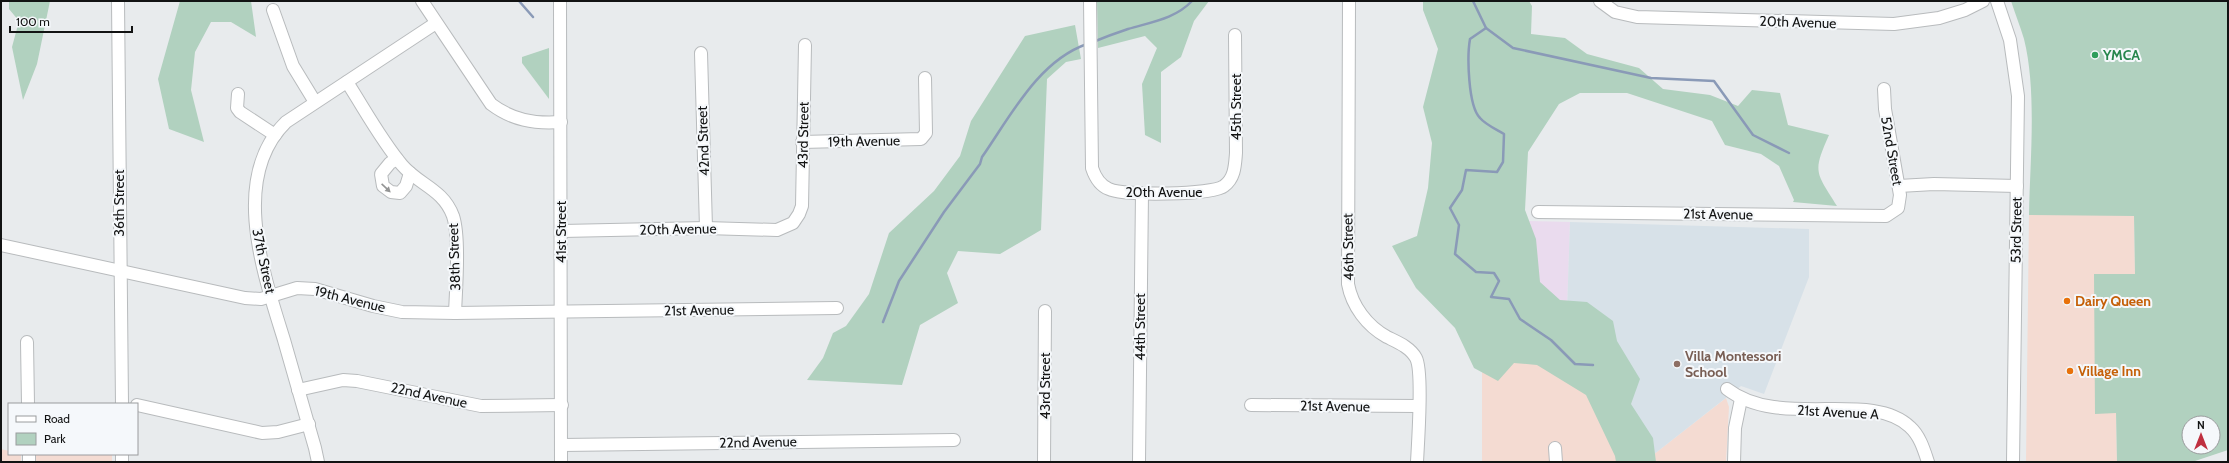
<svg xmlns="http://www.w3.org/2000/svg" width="2229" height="463" font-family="Cabin,sans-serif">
  <rect width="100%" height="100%" fill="#e8ebed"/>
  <g fill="#f4dbd2">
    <path d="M2029 215H2134L2135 274H2095V413H2116L2117 462H2026Z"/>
    <path d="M1482 342H1566L1626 462H1482Z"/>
    <path d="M1726 398 1729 407 1726 462H1644Z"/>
    <path d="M1 449 9 451V454H21V462H1Z"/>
    <rect x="36" y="454" width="76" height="8"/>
  </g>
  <path fill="#eadbee" d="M1529 221 1570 222 1566 342H1523Z"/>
  <path fill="#d7e1e8" d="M1570 222 1809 229V277L1764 394 1741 386 1644 462 1566 342Z"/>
  <g fill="#b1d1bf" fill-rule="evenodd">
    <path d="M9 1H50L37 64 23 100 12 47 19 21 9 9Z"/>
    <path d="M180 1H251L256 37 231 22H211L195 52 191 90 204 142 169 129 158 79Z"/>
    <path d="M1097 1H1209L1194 21 1181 57 1161 72V143L1145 135 1142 84 1157 48 1145 36 1098 48Z"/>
    <path d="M1423 1H1529L1532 6 1531 34 1565 38 1587 54 1639 68 1663 89 1710 95 1738 106 1752 90 1780 93 1788 125 1829 135C1812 173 1816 172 1837 206L1793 202 1794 200 1779 166 1761 154 1725 145 1712 121 1627 93H1580L1559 104 1528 152 1525 210 1536 239 1540 282 1560 300 1587 302 1613 321 1617 341 1640 379 1631 404 1653 438 1656 462H1616L1615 456 1586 395 1537 365 1514 363 1498 381 1474 368 1455 328 1416 288 1392 246 1417 236 1428 188 1432 143 1423 107 1438 49 1423 10Z"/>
    <path d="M2011 1H2228V450L2192 462H2117L2116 413 2095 414 2094 274H2135L2134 216 2029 215C2030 160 2037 91 2024 39 2020 26 2015 13 2011 1ZM2189 423H2213V447H2189Z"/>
    <path d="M1075 25 1081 59 1066 62 1047 79 1041 230 1000 254 958 251 947 273 958 303 920 325 902 385 807 380 823 358 833 333 846 326 869 294 889 233 934 191 960 156 971 121 1025 36Z"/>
    <path d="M549 48V99L522 63V57Z"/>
  </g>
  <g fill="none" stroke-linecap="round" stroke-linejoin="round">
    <g stroke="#8a9ab7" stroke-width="2.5">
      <path d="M519 1 533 17"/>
      <path d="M1473 1 1486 28 1513 48 1651 78 1714 81 1753 135 1789 153"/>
      <path d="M1486 28 1470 39C1467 56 1468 106 1480 118 1486 125 1496 129 1504 134L1503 162 1497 172 1466 170 1462 190 1450 208 1459 225 1455 254 1476 272 1494 273 1499 281 1491 297 1509 299 1520 319 1551 340 1575 364 1593 365"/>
      <path d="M1093 42C1105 37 1116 33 1128 29 1151 22 1175 19 1192 1"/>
      <path d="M883 322 899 281 944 212 980 164 982 157C1010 117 1038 61 1087 44"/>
    </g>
    <defs>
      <g id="minor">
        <path d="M118 1 122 404"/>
        <path d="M422 1 491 104C512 120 534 124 561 122"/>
        <path d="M560 1 561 462"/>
        <path d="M1090 1 1092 168C1095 177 1101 186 1109 189 1123 196 1213 195 1224 186 1235 178 1235 165 1236 153L1235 35"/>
        <path d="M1349 1 1348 284C1352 306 1367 326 1387 337 1397 342 1410 347 1416 358 1423 371 1418 443 1417 462"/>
        <path d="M1600 1 1615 12 1637 17 1894 24 1939 18 1965 10 1983 1"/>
        <path d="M1997 1 2010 40 2018 96 2013 462"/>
        <path d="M273 10 293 66 315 102"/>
        <path d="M701 53 706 228"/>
        <path d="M347 82C365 110 381 140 402 165 419 185 443 189 453 216 460 237 456 289 455 313"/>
        <path d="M238 94 237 108 240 112 275 135"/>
        <path d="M802 142 921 139 926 133 925 78"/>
        <path d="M397 159 390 163 381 174 383 186 391 192 400 193 406 186 410 173"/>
        <path d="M1899 186 1934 184 2017 186"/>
        <path d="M1538 212 1886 216 1898 208 1900 195 1885 109 1884 89"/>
        <path d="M562 231 706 228 777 230 793 223 799 214 802 206 805 45"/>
        <path d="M1 245 245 298 261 299 297 288 315 289 373 306 402 312 455 313 837 308"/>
        <path d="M27 342 28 404"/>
        <path d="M1727 389C1780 430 1870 389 1910 427 1920 436 1924 450 1928 462"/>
        <path d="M298 390 343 380 357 381 481 406 562 405"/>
        <path d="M137 405 262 433 278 432 309 424"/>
        <path d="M1251 405 1418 406"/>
        <path d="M562 445 954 440"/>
        <path d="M1555 448 1556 462"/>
        <path d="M29 454V462"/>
        <path d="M122 454V462"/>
        <path d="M318 462 315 448C305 412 294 376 284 340 264 275 229 178 286 122L436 23"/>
        <path d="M1044 462 1045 311"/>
        <path d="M1139 462 1142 193"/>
        <path d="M1734 462 1735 428 1741 399"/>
      </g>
    </defs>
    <use href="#minor" stroke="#b8bbbd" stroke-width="14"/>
    <use href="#minor" stroke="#fff" stroke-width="12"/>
  </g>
  <defs><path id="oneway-solid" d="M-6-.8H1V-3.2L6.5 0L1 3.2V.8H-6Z"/></defs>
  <use fill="#949595" href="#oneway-solid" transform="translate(386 188) rotate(43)"/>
  <circle fill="#2e9e5b" stroke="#f5f8fb" stroke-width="1.5" cx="2095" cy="55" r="4"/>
  <g fill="#e8710a" stroke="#f5f8fb" stroke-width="1.5">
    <circle cx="2067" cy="301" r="4"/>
    <circle cx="2070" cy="371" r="4"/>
  </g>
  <circle fill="#8d6e63" stroke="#f5f8fb" stroke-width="1.5" cx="1677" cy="364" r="4"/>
  <g text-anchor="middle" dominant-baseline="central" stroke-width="4" stroke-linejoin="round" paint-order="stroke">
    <g font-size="14" fill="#121313" stroke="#f5f8fb">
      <text transform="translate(1798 22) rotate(2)">20th Avenue</text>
      <text transform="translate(1236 107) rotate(-90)">45th Street</text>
      <text transform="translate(803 135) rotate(-89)">43rd Street</text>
      <text transform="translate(703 141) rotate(-92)">42nd Street</text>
      <text transform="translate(864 141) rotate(-1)">19th Avenue</text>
      <text transform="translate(1892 151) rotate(80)">52nd Street</text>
      <text x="1164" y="192">20th Avenue</text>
      <text transform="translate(119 203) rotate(-90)">36th Street</text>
      <text transform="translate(1718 214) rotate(1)">21st Avenue</text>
      <text transform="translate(678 229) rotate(-1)">20th Avenue</text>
      <text transform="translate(2016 230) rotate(-89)">53rd Street</text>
      <text transform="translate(561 232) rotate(-90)">41st Street</text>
      <text transform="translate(1348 247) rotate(-91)">46th Street</text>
      <text transform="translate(454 257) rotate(-92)">38th Street</text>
      <text transform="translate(264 261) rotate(78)">37th Street</text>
      <text transform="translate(350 299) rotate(14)">19th Avenue</text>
      <text transform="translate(699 310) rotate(-1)">21st Avenue</text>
      <text transform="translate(1140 327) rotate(-90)">44th Street</text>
      <text transform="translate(1045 386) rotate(-90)">43rd Street</text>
      <text transform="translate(429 395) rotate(12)">22nd Avenue</text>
      <text transform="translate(1335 406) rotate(1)">21st Avenue</text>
      <text transform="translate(1838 412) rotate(3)">21st Avenue A</text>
      <text transform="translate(758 442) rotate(-1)">22nd Avenue</text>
    </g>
    <g font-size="14" font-weight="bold" fill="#27864d" stroke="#f5f8fb" text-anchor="start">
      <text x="2103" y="55">YMCA</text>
    </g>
    <g font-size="14" font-weight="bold" fill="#c56008" stroke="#f5f8fb" text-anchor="start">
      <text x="2075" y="301">Dairy Queen</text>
      <text x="2078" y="371">Village Inn</text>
    </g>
    <g font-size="14" font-weight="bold" fill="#785e54" stroke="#f5f8fb" text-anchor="start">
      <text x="1685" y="356">Villa Montessori<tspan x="1685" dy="16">School</tspan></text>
    </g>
  </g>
  <rect width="2229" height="463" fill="none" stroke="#121313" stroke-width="4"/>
  <rect x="8" y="403" width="130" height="52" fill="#f5f8fb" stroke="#9a9c9e"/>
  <rect x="16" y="416" width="20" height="6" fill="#ffffff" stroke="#9a9c9e"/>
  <text x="44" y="423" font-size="12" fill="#121313">Road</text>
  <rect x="16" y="433" width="20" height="12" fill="#b1d1bf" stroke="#9a9c9e"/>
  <text x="44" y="443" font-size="12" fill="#121313">Park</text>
  <g transform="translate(2201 435)"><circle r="19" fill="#f5f8fb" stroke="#9a9c9e"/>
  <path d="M0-3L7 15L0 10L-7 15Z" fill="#bf2f3f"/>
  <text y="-6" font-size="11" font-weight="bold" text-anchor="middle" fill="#121313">N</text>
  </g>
  <path d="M10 26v6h122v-6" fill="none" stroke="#121313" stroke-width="2"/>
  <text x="16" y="26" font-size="12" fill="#121313" stroke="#f5f8fb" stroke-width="3" paint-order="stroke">100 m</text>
</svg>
